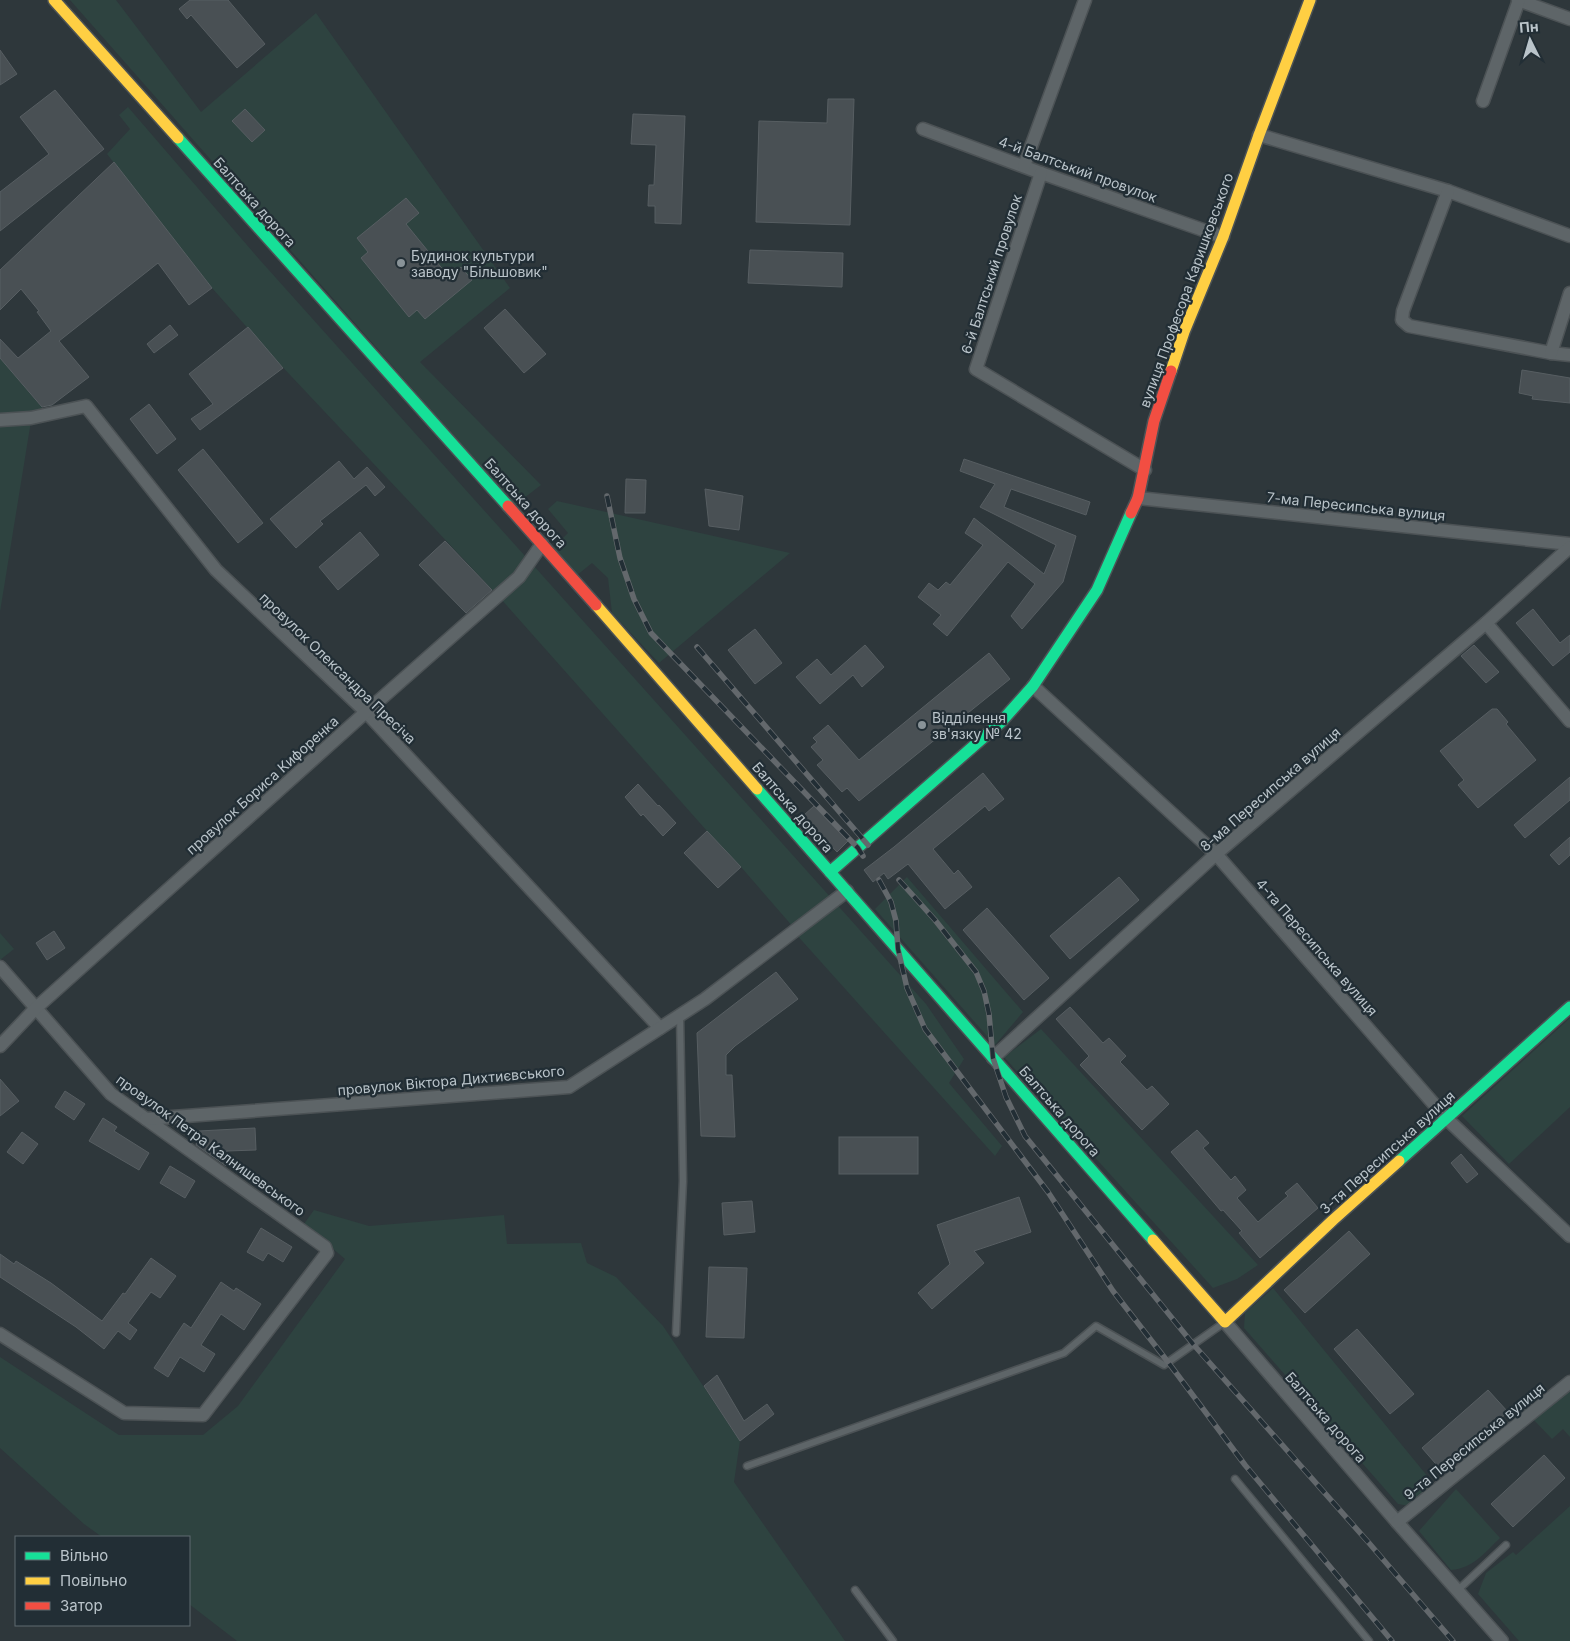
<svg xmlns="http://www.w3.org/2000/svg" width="1570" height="1641" font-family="Inter,sans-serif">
  <rect width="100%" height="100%" fill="#2e373b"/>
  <g fill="#2e4340">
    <path d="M70 0H116L201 112 316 13 510 288 420 362 541 485 515 505Z"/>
    <path d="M128 107 259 259 926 1004 964 1059 949 1083 1002 1146 995 1156 795 933 794 928 741 867 707 831 501 599 275 359 212 288 107 154 130 129 119 115Z"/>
    <path d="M0 358 45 411 0 415Z"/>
    <path d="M31 421 0 612V423Z"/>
    <path d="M557 501 790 553 659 663 612 613 608 578 592 563 576 576 551 550 568 533 548 509Z"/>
    <path d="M907 877 1023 1012 995 1045 875 909Z"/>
    <path d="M0 933 14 949 0 960Z"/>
    <path d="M1570 1018V1107L1509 1164 1462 1116Z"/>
    <path d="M1041 1029 1258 1265 1237 1279 1213 1288 1004 1057Z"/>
    <path d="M314 1210 369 1226 504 1215 507 1244 581 1243 587 1263 616 1277 663 1326 740 1441 734 1482 845 1641H237L189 1604V1537H102L84 1524 0 1448V1357L119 1435H203L238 1406 345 1259 304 1224Z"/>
    <path d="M1273 1288 1438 1489 1415 1507 1398 1504 1244 1328 1245 1313Z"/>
    <path d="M1570 1389V1437L1563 1429 1552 1439 1533 1419Z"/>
    <path d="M1456 1489 1500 1538C1485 1552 1474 1568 1451 1570L1419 1531Z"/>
    <path d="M1570 1506V1641H1519L1478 1594 1486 1573 1513 1552 1516 1555Z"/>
  </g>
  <g fill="#495054" stroke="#575e62">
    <path d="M190 0H228L265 44 237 68 191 15 187 19 179 9Z"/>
    <path d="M0 50 17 74 0 85Z"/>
    <path d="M55 90 104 149 0 231V192L49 154 20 117Z"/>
    <path d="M828 99H854L850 225 756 222 759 121 827 123Z"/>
    <path d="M245 109 265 130 252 142 232 121Z"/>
    <path d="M633 114 685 116 681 224 655 223V206H648L649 185H654L656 145 631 144Z"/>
    <path d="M114 162 212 288 189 305 158 263 59 341 89 377 52 405 42 407 0 358V339L18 358 51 331 37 312 39 311 21 289 0 310V270Z"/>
    <path d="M406 198 419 213 406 224 449 277 461 267 472 280 425 319 417 310 409 317 361 258 368 252 357 238Z"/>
    <path d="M750 250 843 253 842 287 748 283Z"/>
    <path d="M505 309 546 354 524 373 484 328Z"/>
    <path d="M170 325 178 335 154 353 147 344Z"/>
    <path d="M248 327 283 368 200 430 191 419 213 404 189 374Z"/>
    <path d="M1522 370 1570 378V403L1532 399 1533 396 1519 393Z"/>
    <path d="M149 404 176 439 157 454 130 419Z"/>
    <path d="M203 449 263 523 238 543 178 470Z"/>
    <path d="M964 459 1090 502 1086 515 1011 489 1004 507 1076 536 1063 582 1022 629 1011 616 1035 584 1008 562 947 636 933 624 941 615 918 597 929 583 938 590 946 582 950 585 983 545 965 533 974 518 1044 574 1056 545 980 507 995 484 960 471Z"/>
    <path d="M339 461 354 479 367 467 385 487 375 496 366 485 320 521 323 524 296 548 270 519Z"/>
    <path d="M626 479 646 480 645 513H625Z"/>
    <path d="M705 489 743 496 739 530 709 526Z"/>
    <path d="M360 532 379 555 338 590 319 567Z"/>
    <path d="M445 541 492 590 466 613 419 565Z"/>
    <path d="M1533 609 1560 643 1570 635V652L1553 666 1516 623Z"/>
    <path d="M755 629 782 663 755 684 728 650Z"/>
    <path d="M865 645 884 667 862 687 853 675 820 704 796 677 817 659 831 675Z"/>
    <path d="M1474 645 1499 672 1486 683 1461 656Z"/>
    <path d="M989 653 1010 679 859 801 847 788 842 792 817 765 823 760 811 747 817 742 813 738 828 725 859 760Z"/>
    <path d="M1492 709H1497L1508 722 1506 724 1536 760 1478 808 1458 785 1464 780 1440 751Z"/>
    <path d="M983 773 1004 799 989 811 985 806 933 849 954 874 958 870 972 887 945 909 908 864 888 879 884 873 873 882 864 870 894 847Z"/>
    <path d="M1570 777V800L1525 838 1514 825Z"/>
    <path d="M638 784 658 806 659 805 676 823 663 836 643 814 641 816 625 797Z"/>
    <path d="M814 806 848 841 837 852 803 816Z"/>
    <path d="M707 831 741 867 718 888 684 853Z"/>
    <path d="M1570 837V855L1559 865 1550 855Z"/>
    <path d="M1119 877 1139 900 1070 959 1050 936Z"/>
    <path d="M987 908 1049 978 1024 1000 963 930Z"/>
    <path d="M54 931 65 948 47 960 36 943Z"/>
    <path d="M776 972 798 999 735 1046 726 1055V1075H732L735 1137 701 1136 697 1033Z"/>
    <path d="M1070 1007 1103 1043 1109 1038 1126 1056 1120 1062 1147 1090 1152 1086 1169 1104 1142 1130 1080 1065 1089 1056 1056 1019Z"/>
    <path d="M0 1079 19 1101 0 1116Z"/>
    <path d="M65 1091 85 1104 74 1120 55 1107Z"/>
    <path d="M103 1118 117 1127 114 1131 149 1153 139 1170 89 1141Z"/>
    <path d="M255 1128 256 1150 227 1151 226 1166 196 1145 199 1131Z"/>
    <path d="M1197 1130 1209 1143 1203 1148 1231 1180 1235 1176 1246 1190 1237 1198 1258 1222 1288 1196 1285 1193 1297 1183 1318 1208 1260 1258 1239 1233 1242 1231 1223 1210 1221 1211 1171 1152Z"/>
    <path d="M22 1132 38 1144 23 1164 7 1152Z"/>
    <rect x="839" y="1137" width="79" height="37"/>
    <path d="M1461 1154 1478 1174 1467 1183 1451 1163Z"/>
    <path d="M170 1166 195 1181 185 1198 160 1183Z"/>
    <path d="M1019 1197 1031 1232 974 1251 984 1263 932 1309 918 1293 950 1264 937 1225Z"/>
    <path d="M752 1201 755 1232 724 1235 722 1203Z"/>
    <path d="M261 1228 292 1247 283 1262 268 1253 263 1261 247 1252Z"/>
    <path d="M1349 1231 1370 1254 1305 1313 1284 1290Z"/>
    <path d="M0 1254 14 1264 16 1261 51 1283 102 1321 123 1293 125 1294 151 1258 176 1276 160 1298 151 1292 128 1323 137 1330 130 1340 118 1331 104 1349 76 1327 0 1277Z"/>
    <path d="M709 1267 747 1268 744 1338 706 1337Z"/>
    <path d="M221 1282 234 1291 236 1288 261 1304 244 1330 221 1314 201 1345 215 1354 204 1372 180 1357 168 1377 154 1368 184 1323 191 1328Z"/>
    <path d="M1357 1329 1414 1394 1390 1414 1334 1349Z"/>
    <path d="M717 1375 744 1421 767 1404 774 1414 740 1441 704 1386Z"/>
    <path d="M1488 1390 1508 1412 1442 1471 1422 1448Z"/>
    <path d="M1544 1455 1565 1478 1513 1527 1491 1504Z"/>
  </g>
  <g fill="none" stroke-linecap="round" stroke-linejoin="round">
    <defs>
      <g id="lane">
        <path d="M676 1333 683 1181 680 1016"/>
        <path d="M747 1466 1064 1353 1096 1326 1164 1365 1225 1322"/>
        <path d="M1235 1479 1369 1641"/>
        <path d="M855 1590 893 1641"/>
        <path d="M1458 1590 1506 1545"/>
      </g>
      <g id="street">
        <path d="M1518 0 1570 19"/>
        <path d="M1483 101 1519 0"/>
        <path d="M923 129 1041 173 1223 237"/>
        <path d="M1259 135 1448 191 1570 236"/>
        <path d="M1024 166 1085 0"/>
        <path d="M1041 173 976 369 1145 470"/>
        <path d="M1448 191 1403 311 1402 320 1409 326 1551 353 1570 355"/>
        <path d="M1551 353 1570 293"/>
        <path d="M0 420 31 418 86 406 216 570 366 712 660 1028"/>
        <path d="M1138 498 1570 544"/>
        <path d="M1486 623 1570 721"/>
        <path d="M1033 686 1216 854 1446 1118 1570 1236"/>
        <path d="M0 967 111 1094 325 1247 327 1253 203 1415 124 1413 0 1334"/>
        <path d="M0 1046 36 1008 366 712 519 577 542 544"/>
        <path d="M993 1058 1216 854 1486 623 1570 547"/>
        <path d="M146 1119 569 1087 705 999 847 891"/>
        <path d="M1225 1322 1397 1522 1502 1641"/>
        <path d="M1397 1522 1570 1382"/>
      </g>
      <g id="fast">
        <path d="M178 138 508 506"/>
        <path d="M757 789 1153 1240"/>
        <path d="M830 872 1001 722 1033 686 1097 590 1131 513"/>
        <path d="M1399 1161 1570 1007"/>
      </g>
      <g id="slow">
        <path d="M54 0 178 138"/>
        <path d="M1171 371 1184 332 1223 237 1259 135 1310 0"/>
        <path d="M596 605 757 789"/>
        <path d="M1153 1240 1225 1322 1333 1220 1399 1161"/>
      </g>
      <g id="jam">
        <path d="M508 506 596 605"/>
        <path d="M1131 513 1138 498 1154 421 1171 371"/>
      </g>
    </defs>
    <use href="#lane" stroke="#4c5255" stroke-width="9"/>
    <use href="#street" stroke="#4c5255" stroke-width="15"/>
    <use href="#fast" stroke="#4c5255" stroke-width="14"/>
    <use href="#slow" stroke="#4c5255" stroke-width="14"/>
    <use href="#jam" stroke="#4c5255" stroke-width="14"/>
    <use href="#lane" stroke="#5e6568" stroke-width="6"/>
    <use href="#street" stroke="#5e6568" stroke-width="12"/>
    <use href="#fast" stroke="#16e098" stroke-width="11"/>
    <use href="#slow" stroke="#ffcf43" stroke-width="11"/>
    <use href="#jam" stroke="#f24e42" stroke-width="11"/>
    <defs>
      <g id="rail">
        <path d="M607 496 620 558 634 599 651 633 858 848 863 856"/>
        <path d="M697 647 868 845"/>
        <path d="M879 880 891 902 896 921 898 949 907 988 925 1029 1048 1192 1113 1291 1168 1362 1245 1465 1392 1641"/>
        <path d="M899 880 935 920 976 972 984 991 989 1014 993 1058 1006 1097 1025 1136 1193 1344 1369 1543 1453 1641"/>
      </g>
    </defs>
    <use href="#rail" stroke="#63686c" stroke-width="5.5"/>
    <use href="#rail" stroke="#222e35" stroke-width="4" stroke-dasharray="11" stroke-linecap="butt"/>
  </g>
  <g fill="#899398" stroke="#222e35" stroke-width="2">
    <circle cx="401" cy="263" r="5"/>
    <circle cx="922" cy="725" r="5"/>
  </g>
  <g text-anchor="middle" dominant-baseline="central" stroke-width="4.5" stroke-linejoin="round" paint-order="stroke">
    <g font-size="14" fill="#bac4ca" stroke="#222e35">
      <text transform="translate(1078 169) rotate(20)">4-й Балтський провулок</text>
      <text transform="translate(255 202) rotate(48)">Балтська дорога</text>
      <text transform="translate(991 274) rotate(-72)">6-й Балтський провулок</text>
      <text transform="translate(1186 290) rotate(-70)">вулиця Професора Каришковського</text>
      <text transform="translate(526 503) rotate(48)">Балтська дорога</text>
      <text transform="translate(1356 506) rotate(6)">7-ма Пересипська вулиця</text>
      <text transform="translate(338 668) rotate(44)">провулок Олександра Пресіча</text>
      <text transform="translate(262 785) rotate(-42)">провулок Бориса Кифоренка</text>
      <text transform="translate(1270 789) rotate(-41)">8-ма Пересипська вулиця</text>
      <text transform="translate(793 807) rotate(49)">Балтська дорога</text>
      <text transform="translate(1317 947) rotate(49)">4-та Пересипська вулиця</text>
      <text transform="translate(451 1080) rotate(-5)">провулок Віктора Дихтиєвського</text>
      <text transform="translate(1060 1111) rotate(49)">Балтська дорога</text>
      <text transform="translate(211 1145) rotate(36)">провулок Петра Калнишевського</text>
      <text transform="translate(1387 1152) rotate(-42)">3-тя Пересипська вулиця</text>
      <text transform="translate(1326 1417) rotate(49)">Балтська дорога</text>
      <text transform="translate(1474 1441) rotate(-39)">9-та Пересипська вулиця</text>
    </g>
    <g font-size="14" fill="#bac4ca" stroke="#222e35" text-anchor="start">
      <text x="411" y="255">Будинок культури<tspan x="411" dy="16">заводу "Більшовик"</tspan></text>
      <text x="932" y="717">Відділення<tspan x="932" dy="16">зв'язку № 42</tspan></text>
    </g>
  </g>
  <rect x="15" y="1536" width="175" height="90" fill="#222e35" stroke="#5f6a71"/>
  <rect x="25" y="1552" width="25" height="8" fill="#16e098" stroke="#5f6a71"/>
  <text x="60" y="1561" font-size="15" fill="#bac4ca">Вільно</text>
  <rect x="25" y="1577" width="25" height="8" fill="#ffcf43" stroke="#5f6a71"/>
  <text x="60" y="1586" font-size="15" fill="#bac4ca">Повільно</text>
  <rect x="25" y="1602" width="25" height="8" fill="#f24e42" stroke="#5f6a71"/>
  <text x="60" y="1611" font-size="15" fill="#bac4ca">Затор</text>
  <g transform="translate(1530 40) rotate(355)" stroke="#222e35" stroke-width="4" paint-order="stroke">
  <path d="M0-4L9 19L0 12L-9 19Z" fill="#bac4ca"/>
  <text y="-8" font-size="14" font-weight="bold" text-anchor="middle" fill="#bac4ca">Пн</text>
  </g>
</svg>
